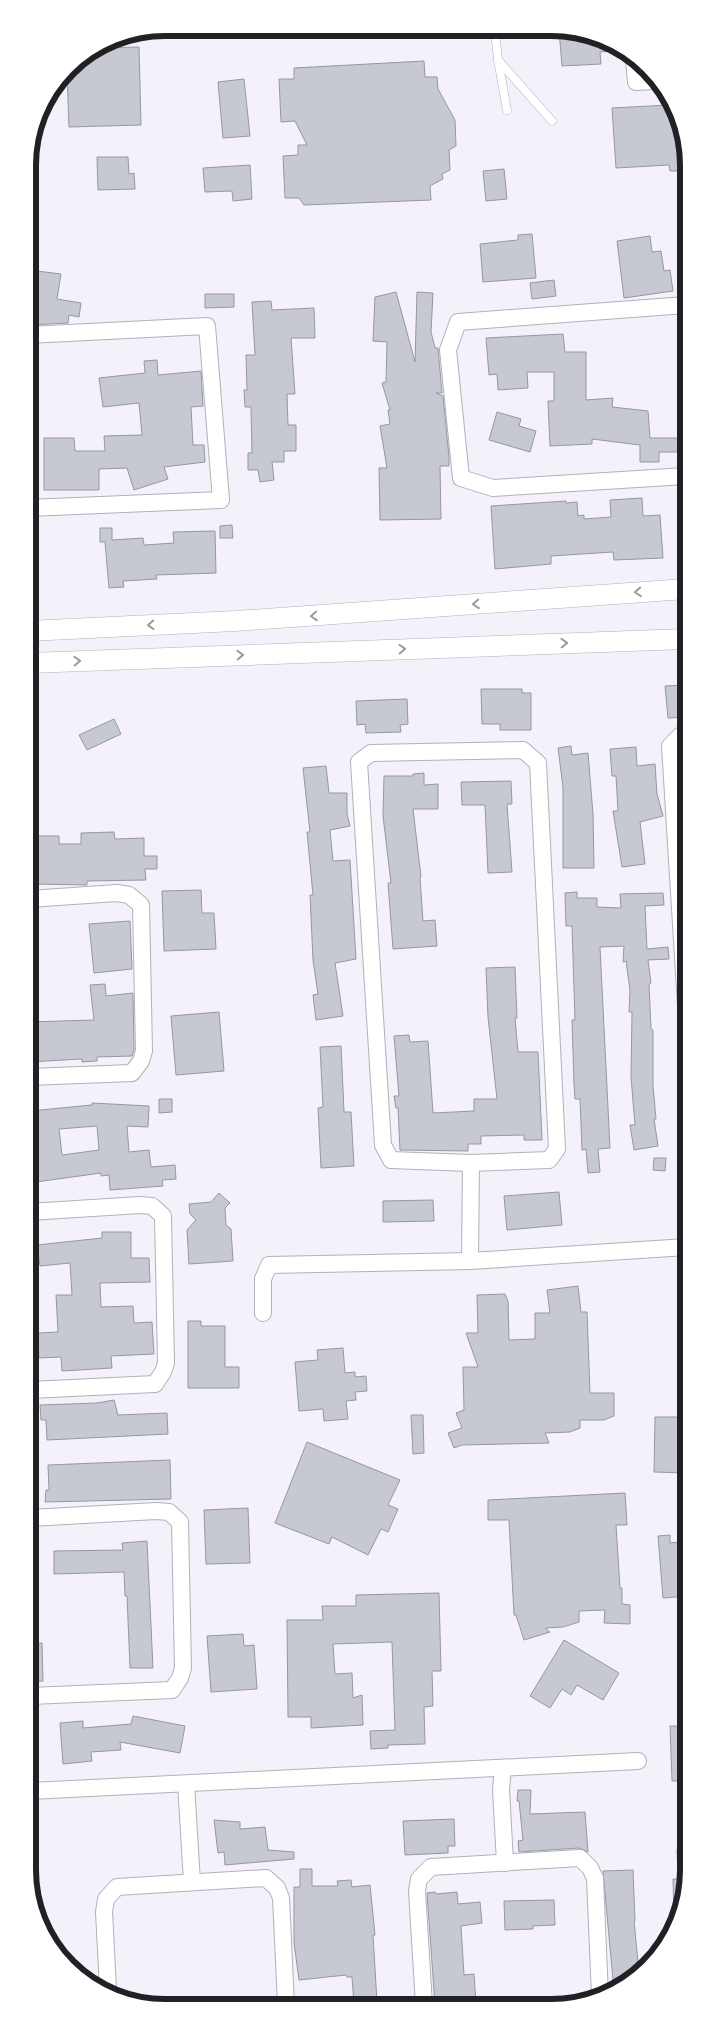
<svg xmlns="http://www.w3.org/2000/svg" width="716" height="2035" font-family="Jost,sans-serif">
  <rect width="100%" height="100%" fill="#f4f1fb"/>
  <g fill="#c6c8d2" stroke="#9697a1" fill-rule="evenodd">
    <path d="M559 30H578L616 51 600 52 601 64 562 66Z"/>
    <path d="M139 47 141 125 69 127 67 71 74 62 96 48Z"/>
    <path d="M424 61 425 77H437L438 89 455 120 456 146 449 150 450 170 442 174 443 179 430 186 431 200 304 205 299 198H285L283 156 298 155V145H307L295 121 281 122 279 79H294V68Z"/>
    <path d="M244 79 250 136 223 138 218 82Z"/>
    <path d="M668 105 686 138V154H683V171H670L669 165 616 168 612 108Z"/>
    <path d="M97 157H128L129 174 134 173 135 189 98 190Z"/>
    <path d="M250 165 252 199 233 201 232 191 205 192 203 168Z"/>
    <path d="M504 169 507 199 486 201 483 171Z"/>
    <path d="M532 234 536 278 483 282 480 244 518 240V235Z"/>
    <path d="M650 236 652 252 661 251 664 271 670 270 673 291 624 298 617 241Z"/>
    <path d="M37 271 61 274 57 299 81 303 79 317 69 315 68 323 28 325V272Z"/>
    <path d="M554 280 556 296 532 299 530 283Z"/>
    <path d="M396 292 415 362 417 292 433 293 431 332 435 348H438L442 393H436L443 396 449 457V466H440L441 519 380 520 379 468H387L380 426 390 424 388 410H390L382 383 386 382 387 342 373 341 375 297Z"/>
    <path d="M205 294H234V307L205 308Z"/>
    <path d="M271 301 272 310 314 308 315 338H291L295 394H287L288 425H296V451H284V462H272L274 480 260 482 258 470H248V453H252L251 407H245L244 390H247L246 355H255L252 302Z"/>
    <path d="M563 334 565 352H586V400L613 398 612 407 648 411 650 438H686V452H659V462H640V445L592 439V444L550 446 548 401H554V372H527L528 388 498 390 497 374 489 375 486 338Z"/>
    <path d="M157 360 158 375 201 371 203 406 191 407 193 445H204L205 462 164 467 168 479 134 490 127 468 99 469V490H44V438H74L75 451H105L104 436 142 435 139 403 103 407 99 378 145 373 144 361Z"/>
    <path d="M497 412 521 419 519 426 536 431 530 452 489 440Z"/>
    <path d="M642 498 643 516 660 515 663 558 614 560 613 552 551 556V564L495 569 491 506 566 501V503L577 502 578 516 584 515V519L611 517 610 500Z"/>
    <path d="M232 525 233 538H220V526Z"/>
    <path d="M100 528H112V540L143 538 144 545 174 543 173 532 215 531 216 573 156 575 157 579 123 581 124 587 109 588 105 542H100Z"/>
    <path d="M687 685V717L668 718 665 686Z"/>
    <path d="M481 689H522V693H531V730H500V724H482Z"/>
    <path d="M407 699 408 724 400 725 401 732 366 733 365 724 357 725 356 701Z"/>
    <path d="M114 719 121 734 87 750 79 735Z"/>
    <path d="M571 746 572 755 588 753 593 814 594 868H563V787L558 748Z"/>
    <path d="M636 747 637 766 655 764 657 794 663 816 640 822 645 864 622 867 613 811H618L616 776H612L610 749Z"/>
    <path d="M326 766 329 793H347V814L350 826 330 830 333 861 350 860 356 959 335 963 343 1016 316 1020 313 995 318 994 313 960 310 895H313L307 832H310L303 768Z"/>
    <path d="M424 773V785L438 784V809H413L421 877 420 878 423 921 435 920 437 946 393 949 388 883H391L383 816 384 776H413V774Z"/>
    <path d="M511 781 512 804H507L512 872 488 873 485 805H462L461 782Z"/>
    <path d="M114 832 115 839 144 838V856H157V869H145L146 880 87 881V885L34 884V869H29V836H59V844H81V833Z"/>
    <path d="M201 890 202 913H214L216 949 164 951 162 891Z"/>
    <path d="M577 892V898H597V907L621 908 620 894 663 893 664 905 645 906 647 949 668 947 669 959 648 960 651 983 649 984 651 1029 653 1030V1086L656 1119H654L658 1146 634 1150 630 1125H635L631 1077 632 1012H629L630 990 626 961 623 962 624 946 600 947 610 1148 598 1149 600 1172 588 1173 586 1149 582 1150 580 1099H575L574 1084 572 1020H575L572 926H566L565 893Z"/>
    <path d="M130 921 132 969 94 973 89 924Z"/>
    <path d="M515 967 517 1018H515L518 1052H538L542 1140H524V1135L481 1136V1144H468V1151L400 1150 398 1108H396L394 1096H399L394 1036 409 1035 410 1042 428 1041 433 1113 474 1111V1099H497L488 1017 486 968Z"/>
    <path d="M105 984 106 996 133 993 134 1050 132 1056 97 1057V1061L82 1062V1059L29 1062V1022L94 1020 90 985Z"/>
    <path d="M219 1012 224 1071 176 1075 171 1016Z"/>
    <path d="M341 1046 344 1112H351L354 1166 321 1168 318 1108 323 1107 320 1047Z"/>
    <path d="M159 1099H172V1112L159 1113Z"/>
    <path d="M92 1103 149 1106 148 1127 127 1126 129 1152 149 1150 151 1167 175 1165 176 1179 162 1180 163 1186 110 1190 109 1175 101 1176V1173L36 1182 31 1148H34L30 1111 92 1105ZM97 1126 99 1150 62 1155 59 1129Z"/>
    <path d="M654 1158H666L665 1171 653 1170Z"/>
    <path d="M559 1192 562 1225 507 1230 504 1196Z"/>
    <path d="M219 1193 230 1203 225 1208 226 1225 231 1229 233 1261 189 1264 187 1230 196 1220 190 1214 189 1204 211 1202Z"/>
    <path d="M433 1200 434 1221 383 1222V1201Z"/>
    <path d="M102 1232H131V1258H149L150 1282 100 1283 101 1307 133 1306 134 1323 152 1322 154 1354 111 1356 112 1368 62 1371 61 1357 39 1358 38 1333 58 1332 56 1295H72L70 1263 40 1266 37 1245 102 1238Z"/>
    <path d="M578 1286 581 1312H587L590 1393H614V1416L604 1420H580V1428L570 1432 545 1433 549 1443 462 1445 454 1448 448 1433 462 1428 456 1413 464 1410 463 1367H478L466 1333H478L477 1295 505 1294 508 1301 509 1340 535 1339V1313H550L547 1290Z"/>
    <path d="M188 1321H201V1326H225V1367H239V1388H188Z"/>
    <path d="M343 1348 345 1373 355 1372V1377L366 1376 367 1391 355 1392 356 1400 346 1401 348 1419 324 1421 323 1409 299 1411 295 1362 318 1360 317 1350Z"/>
    <path d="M114 1400 118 1415 167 1413 168 1434 47 1440 46 1420H41L40 1405 97 1403Z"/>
    <path d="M411 1415H423L424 1453 413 1454Z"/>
    <path d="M655 1417H681V1435H688V1473L654 1472Z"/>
    <path d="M307 1442 400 1480 388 1505 398 1509 388 1532 381 1529 368 1555 332 1537 329 1544 275 1523Z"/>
    <path d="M170 1460 171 1499 45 1502 46 1490H49L48 1465Z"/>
    <path d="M625 1493 627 1525H616L620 1588H622V1604L630 1605V1624L604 1623 605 1610 579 1611V1622L563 1627 545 1628 550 1632 524 1640 516 1615H514L509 1520H488V1500Z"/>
    <path d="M248 1508 250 1563 206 1564 204 1510Z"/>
    <path d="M670 1535V1543L688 1541V1596L663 1598 658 1536Z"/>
    <path d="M147 1541 153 1668H130L127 1596H125L124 1572 54 1574V1551L123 1550 122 1543Z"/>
    <path d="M439 1593 441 1671H432L433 1706 424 1707 425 1744 388 1745V1748L371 1749 370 1731 395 1730 392 1642 333 1644 335 1674 352 1673 353 1698 362 1695 363 1725 311 1728V1717H288L287 1620H323L322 1606H356V1595Z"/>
    <path d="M243 1634 244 1646 254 1645 257 1689 211 1692 207 1636Z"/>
    <path d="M564 1640 619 1673 603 1700 577 1685 571 1695 562 1689 550 1708 530 1696Z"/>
    <path d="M42 1643 43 1681 30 1682V1644Z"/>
    <path d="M133 1716 185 1726 180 1753 120 1742 121 1750 91 1752 92 1761 63 1764 60 1723 83 1721V1728L131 1724Z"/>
    <path d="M670 1726H688V1781H672Z"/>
    <path d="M518 1790H531L530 1814 585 1812 588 1852 579 1848 519 1852 518 1841 523 1840 519 1801H517Z"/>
    <path d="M454 1819 455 1846H448V1853L405 1855 403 1821Z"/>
    <path d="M214 1820 240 1822V1829L265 1827 268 1850 294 1852V1859L225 1865 224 1852 218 1853Z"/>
    <path d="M688 1848V1879L678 1922H674L673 1879H678L677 1849Z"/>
    <path d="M300 1869H312V1886H338L337 1881 351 1880 352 1887 370 1885 375 1935H373L377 2002 354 2004 352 1977H347L346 1975 299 1980 294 1943V1887H300Z"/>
    <path d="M633 1870 635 1921H634L639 1973 620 1989 614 1991 603 1871Z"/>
    <path d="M435 1892 436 1894 457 1892 458 1904 480 1902 482 1923 461 1926 464 1975 474 1974 476 2004 435 2005 427 1893Z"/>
    <path d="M554 1900 555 1925 533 1926V1929L505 1930 504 1901Z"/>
  </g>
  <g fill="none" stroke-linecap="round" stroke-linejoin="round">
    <defs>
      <g id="service">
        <path d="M495 30 498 60 507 110"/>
        <path d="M498 60 552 121"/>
      </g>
      <g id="minor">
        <path d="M634 60 636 82 655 81"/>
        <path d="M686 305 458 322 448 350 461 478 493 488 686 476"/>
        <path d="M28 335 207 326 221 500 28 508"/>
        <path d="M687 735H681L670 746 687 1022"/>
        <path d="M523 750 538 763 557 1149 549 1160 471 1163 391 1160 383 1145 359 762 371 753Z"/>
        <path d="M29 899 117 893 129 895 141 905 144 1051 141 1061 132 1073 29 1077"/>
        <path d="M29 1212 140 1205 152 1206 163 1216 166 1363 163 1372 155 1384 30 1390"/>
        <path d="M470 1261 471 1163"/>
        <path d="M263 1313V1279L269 1265 470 1261 687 1247"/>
        <path d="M30 1518 156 1511 169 1512 180 1522 183 1668 180 1678 172 1690 30 1696"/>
        <path d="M503 1768 501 1789 505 1863"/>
        <path d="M186 1784 192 1882"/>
        <path d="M30 1791 638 1761"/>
        <path d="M108 1989 104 1912 106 1899 117 1887 266 1878 277 1888 281 1898 286 2005"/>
        <path d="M424 2005 417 1891 419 1879 431 1867 580 1858 590 1868 595 1878 600 1996"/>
      </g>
      <g id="tertiary">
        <path d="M28 631 235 621 686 589"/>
        <path d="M29 663 686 639"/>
      </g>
    </defs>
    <use href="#service" stroke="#b3b0ba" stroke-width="9"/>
    <use href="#minor" stroke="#b3b0ba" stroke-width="18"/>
    <use href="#tertiary" stroke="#b3b0ba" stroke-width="21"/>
    <use href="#service" stroke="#fff" stroke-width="8"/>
    <use href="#minor" stroke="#fff" stroke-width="16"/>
    <use href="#tertiary" stroke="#fff" stroke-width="20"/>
  </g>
  <defs><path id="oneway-chevron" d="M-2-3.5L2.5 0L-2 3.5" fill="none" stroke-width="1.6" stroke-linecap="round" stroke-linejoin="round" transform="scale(1.25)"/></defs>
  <g stroke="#9b9b9c">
    <use href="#oneway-chevron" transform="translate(638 592) rotate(176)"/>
    <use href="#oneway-chevron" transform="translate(476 604) rotate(176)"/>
    <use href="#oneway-chevron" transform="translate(314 616) rotate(176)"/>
    <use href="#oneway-chevron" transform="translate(151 625) rotate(177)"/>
    <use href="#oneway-chevron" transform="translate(564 643) rotate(-2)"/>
    <use href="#oneway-chevron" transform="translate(402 649) rotate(-2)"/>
    <use href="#oneway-chevron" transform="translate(240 655) rotate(-2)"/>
    <use href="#oneway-chevron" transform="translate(77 661) rotate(-2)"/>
  </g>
  <path d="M0 0H716V2035H0ZM165 36H551A129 129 0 0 1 680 165V1870A129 129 0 0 1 551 1999H165A129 129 0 0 1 36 1870V165A129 129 0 0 1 165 36Z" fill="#fff" fill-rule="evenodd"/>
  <path fill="none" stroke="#212024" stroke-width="6" d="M165 36H551A129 129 0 0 1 680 165V1870A129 129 0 0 1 551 1999H165A129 129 0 0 1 36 1870V165A129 129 0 0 1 165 36Z"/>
</svg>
